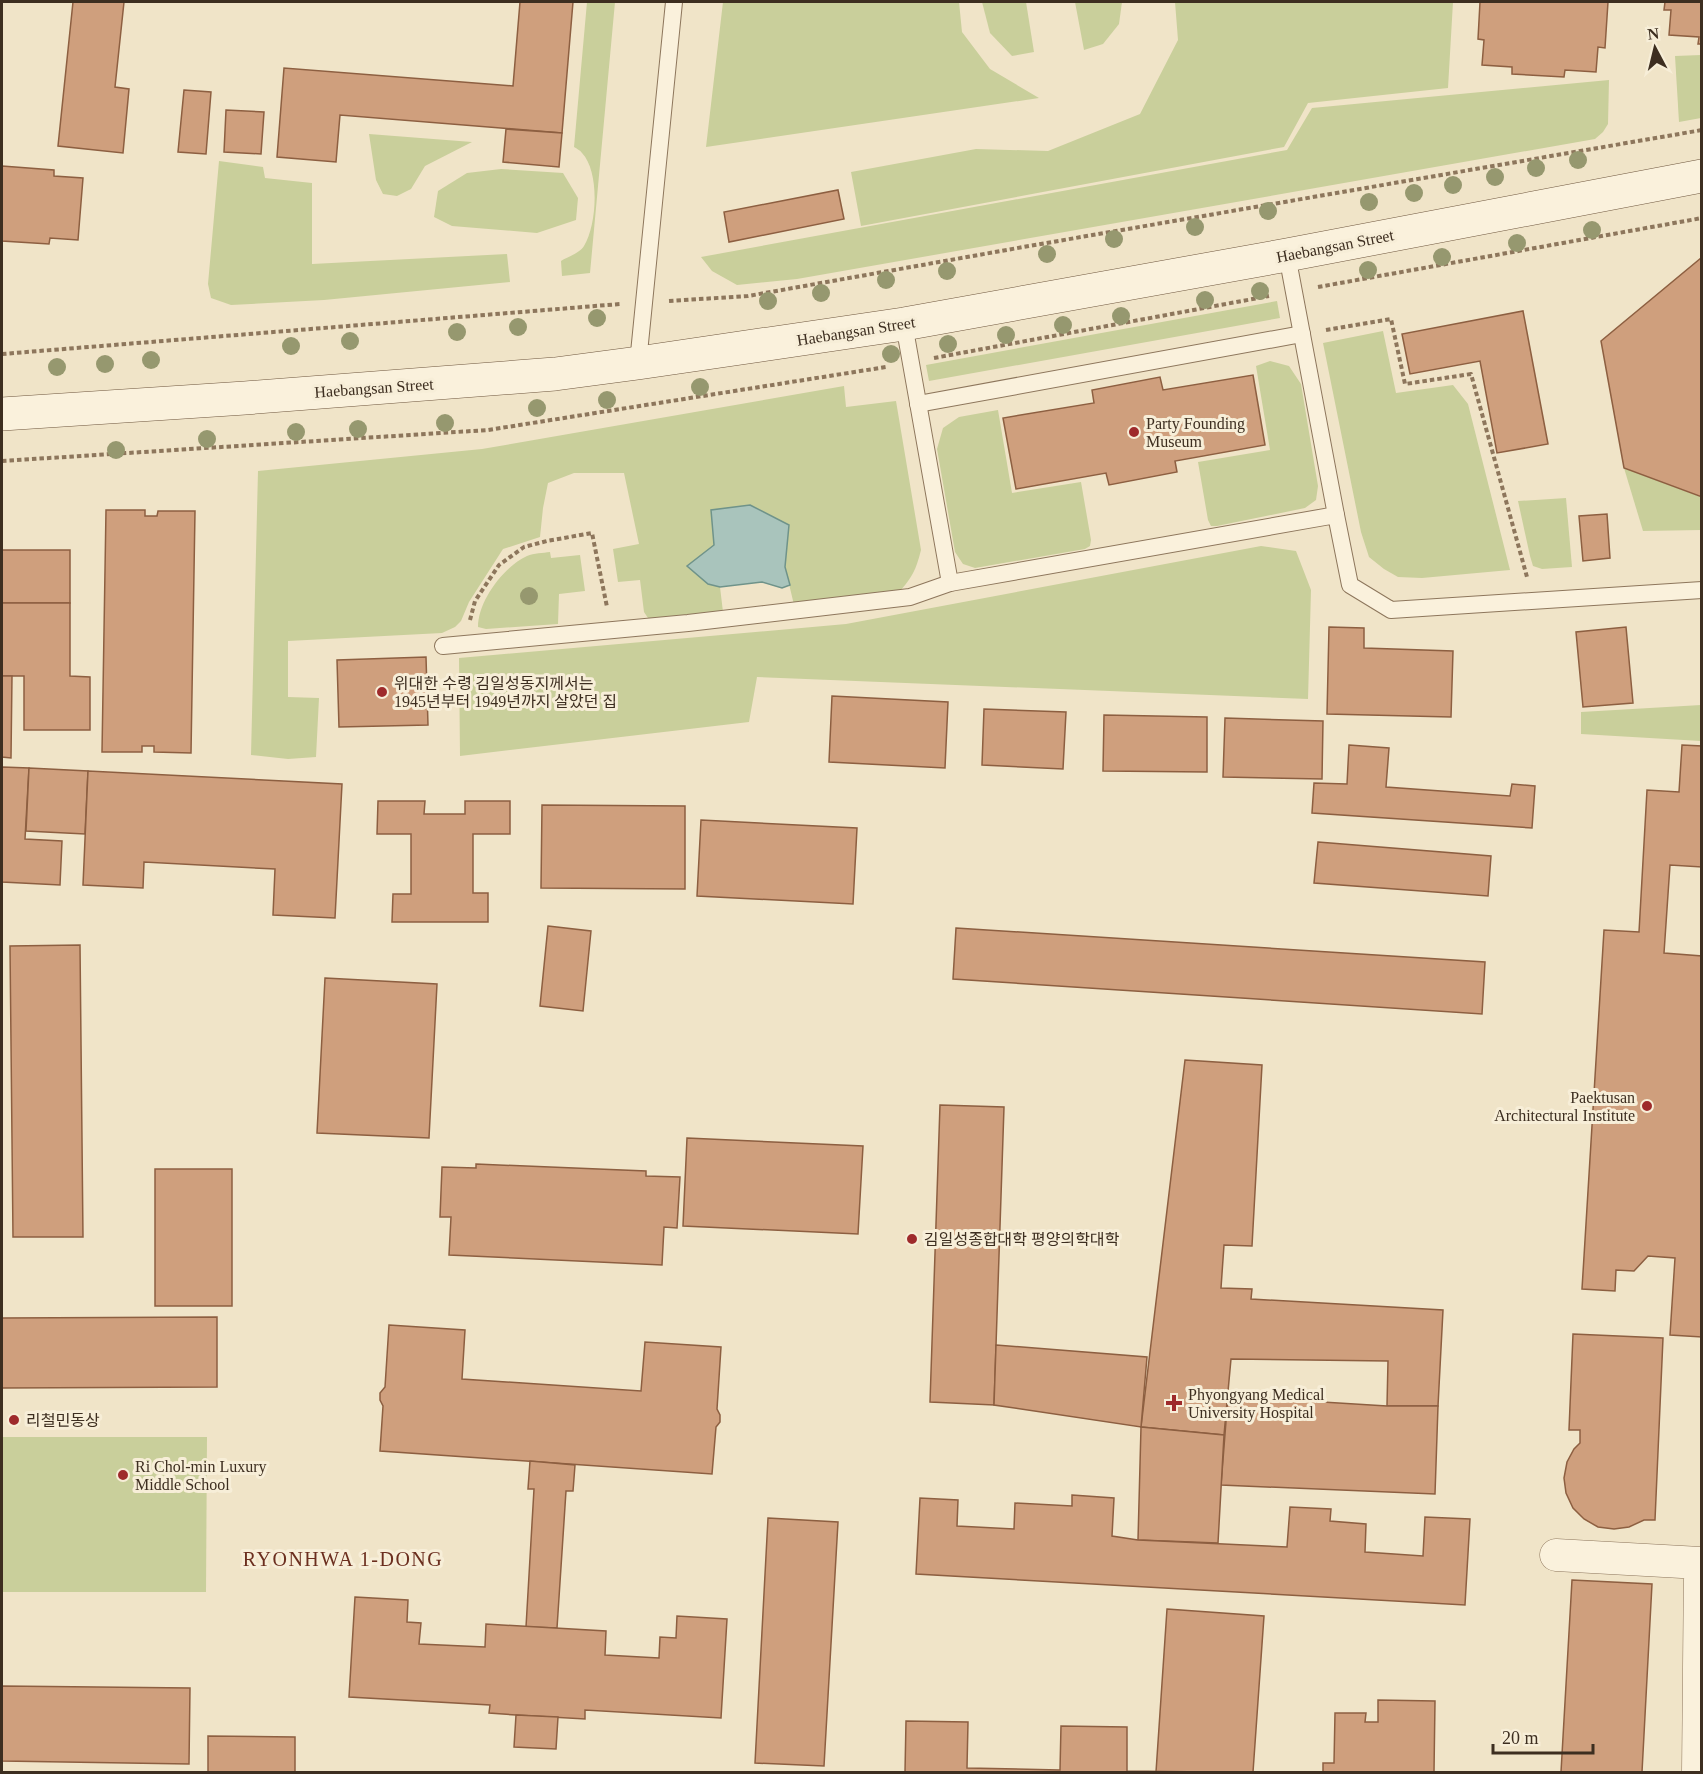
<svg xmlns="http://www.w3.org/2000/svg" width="1703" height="1774" font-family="'Times New Roman','Noto Sans KR',serif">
  <rect width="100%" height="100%" fill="#f0e4c8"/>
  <g fill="#c9cf9b">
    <path d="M587 2H615L590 273 562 276 561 261C567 257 580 253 584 246 597 225 600 172 582 153 580 150 577 149 574 147Z"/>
    <path d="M723 2H959L962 32 990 69 1039 98 706 147Z"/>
    <path d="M982 2H1026L1034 52 1012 56 990 33Z"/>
    <path d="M1075 2H1122L1119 24 1103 44 1084 50Z"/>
    <path d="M1175 2H1453L1448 88 1308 103 1284 147 861 226 851 172 976 149 1048 151 1140 114 1178 40Z"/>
    <path d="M1701 55V118L1679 122 1675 56Z"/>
    <path d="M1609 80 1608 124 1603 132 1595 139 797 279 737 285 712 271 701 257 1287 150 1312 108Z"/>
    <path d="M369 134 472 142 425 166 411 189 397 196 383 194 376 180Z"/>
    <path d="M219 161 263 167 265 178 312 183V264L507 254 510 282 324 300 231 305 211 298 208 284Z"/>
    <path d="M501 169 563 173 578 198 576 220 537 233 452 226 434 217 438 191 467 173Z"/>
    <path d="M1277 301 1280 318 929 381 926 365Z"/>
    <path d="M1383 331 1396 393 1453 385 1468 404 1510 570 1422 578 1398 577 1384 569 1369 557 1361 532 1323 343Z"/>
    <path d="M1270 361 1289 366 1301 384 1318 486 1316 500 1305 508 1217 526H1211L1208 520 1198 462 1270 450 1256 366Z"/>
    <path d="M844 386 846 407 896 401 921 550C916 570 912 578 899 592L794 605 785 567 789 525 714 545 708 584 720 587 723 612 656 619 648 618 644 612 640 580 618 582 613 549 639 544 624 473H574L548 483 543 508 540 537 503 549 469 602 461 621 455 627 442 633 288 641V697L319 698 316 757 288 759 251 755 258 471 482 449Z"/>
    <path d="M998 410 1012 493 1081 482 1091 540 1090 546 1085 549 975 568 963 564 955 552 937 449 943 428 959 417Z"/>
    <path d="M1624 468 1701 497V530L1643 531Z"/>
    <path d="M1566 498 1572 567 1542 569 1533 566 1530 556 1518 501Z"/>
    <path d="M1261 546 1296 551 1311 590 1308 699 757 677 749 722 460 756 459 658 846 624Z"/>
    <path d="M550 552 551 558 580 555 585 591 559 594 558 624 486 629 478 627C478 601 503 567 527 556 534 553 543 553 550 552Z"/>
    <path d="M1701 705V741L1581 734V712Z"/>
    <path d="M2 1437H207L206 1592H2Z"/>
  </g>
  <path fill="#a9c4bc" stroke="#6f938a" stroke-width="1.5" d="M750 505 789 525 785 567 790 585 782 588 762 582 720 587 708 584 687 566 714 545 711 510Z"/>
  <g fill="#cf9f7d" stroke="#8d5f41" stroke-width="1.5">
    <path d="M73 2H124L115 87 129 89 123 153 58 146Z"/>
    <path d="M520 2H573L562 133 340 115 336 162 277 157 284 68 513 86Z"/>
    <path d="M1480 2H1608L1605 48 1598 47 1596 72 1565 70 1564 77 1512 74V67L1482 65 1484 40 1478 39Z"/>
    <path d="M1665 2H1702V44H1698L1699 37 1669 35 1671 10H1664Z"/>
    <path d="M184 90 211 92 206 154 178 152Z"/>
    <path d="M226 110 264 112 261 154 224 152Z"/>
    <path d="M506 129 562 133 559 167 503 162Z"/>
    <path d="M2 166 54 170V176L83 178 78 240 50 238 49 244 2 241Z"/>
    <path d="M838 190 844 219 729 242 724 212Z"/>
    <path d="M1701 258 1702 259V497L1624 468 1601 341Z"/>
    <path d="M1523 311 1548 444 1497 453 1480 361 1410 374 1402 334Z"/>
    <path d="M1253 375 1265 445 1175 461 1177 472 1109 485 1106 473 1016 489 1003 418 1094 403 1092 390 1160 377 1163 390Z"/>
    <path d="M106 510H145V516H157L158 511H195L191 753 154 752V746H142V752H102Z"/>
    <path d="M1607 514 1610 558 1583 561 1579 516Z"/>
    <rect x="2" y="550" width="68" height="53"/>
    <path d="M2 603H70V676L90 677V730H24V676H2Z"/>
    <path d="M1329 627 1364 628V648L1453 651 1451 717 1327 714Z"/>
    <path d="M1626 627 1633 703 1583 707 1576 632Z"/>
    <path d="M426 657 428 725 339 727 337 660Z"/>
    <path d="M2 676H12L11 758 2 757Z"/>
    <path d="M832 696 948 702 945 768 829 762Z"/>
    <path d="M984 709 1066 712 1063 769 982 765Z"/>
    <path d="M1104 715 1207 717V772L1103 771Z"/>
    <path d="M1225 718 1323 721 1322 779 1223 777Z"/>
    <path d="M1349 745 1389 748 1386 787 1510 796 1512 784 1535 786 1532 828 1312 813 1314 783 1347 784Z"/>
    <path d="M1682 745 1702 746V867L1670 865 1664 953 1702 956V1337L1670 1335 1675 1258 1648 1256 1634 1271 1616 1270 1615 1291 1582 1289 1604 930 1639 932 1647 790 1679 792Z"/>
    <path d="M2 767 29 768 25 839 62 841 60 885 2 882Z"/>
    <path d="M29 768 88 771 85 834 26 831Z"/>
    <path d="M88 771 342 784 335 918 273 915 275 869 144 862 143 888 83 885Z"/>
    <path d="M378 801H425L424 814H465V801H510V834H473V893H488V922H392L393 894H411V834H377Z"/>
    <path d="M542 805 685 806V889L541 888Z"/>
    <path d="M701 820 857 828 853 904 697 896Z"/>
    <path d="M1318 842 1491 856 1488 896 1314 883Z"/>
    <path d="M548 926 591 931 583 1011 540 1006Z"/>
    <path d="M956 928 1485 962 1482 1014 953 979Z"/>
    <path d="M80 945 83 1237H13L10 946Z"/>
    <path d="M325 978 437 984 429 1138 317 1133Z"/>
    <path d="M1185 1060 1262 1065 1252 1246 1224 1245 1221 1288 1252 1289 1251 1299 1443 1310 1438 1406H1387L1388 1361 1231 1359 1224 1435 1141 1427Z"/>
    <path d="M940 1105 1004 1107 994 1405 930 1402Z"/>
    <path d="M687 1138 863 1146 858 1234 683 1226Z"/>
    <path d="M476 1164 646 1171V1176L680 1177 677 1228 664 1227 662 1265 449 1255 451 1217H440L442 1167 476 1168Z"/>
    <rect x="155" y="1169" width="77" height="137"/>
    <path d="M217 1317V1387L2 1388V1318Z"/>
    <path d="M389 1325 465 1330 462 1379 641 1391 645 1342 721 1347 717 1409 720 1415V1422L716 1427 712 1474 380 1451 383 1406 380 1400V1393L385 1387Z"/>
    <path d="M1573 1334 1663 1338 1655 1520H1644L1629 1527 1614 1529 1598 1527 1584 1519 1573 1508 1566 1493 1564 1478 1567 1462 1574 1449 1580 1443V1430H1569Z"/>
    <path d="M996 1345 1147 1357 1141 1427 994 1405Z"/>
    <path d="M1228 1396 1387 1406H1438L1435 1494 1221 1485Z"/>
    <path d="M1141 1427 1224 1435 1218 1543 1138 1540Z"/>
    <path d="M530 1461 575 1465 573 1491H566L557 1628 526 1627 534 1489H528Z"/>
    <path d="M1072 1495 1114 1498 1112 1536 1138 1540 1287 1547 1290 1507 1331 1509 1330 1521 1366 1524 1365 1552 1423 1556 1425 1517 1470 1519 1465 1605 916 1574 920 1498 958 1500 957 1526 1014 1529 1015 1503 1072 1506Z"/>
    <path d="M768 1518 838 1522 824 1766 755 1763Z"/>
    <path d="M1572 1580 1652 1584 1642 1772H1561Z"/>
    <path d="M355 1597 408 1600 407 1622 421 1623 419 1644 485 1647 486 1624 606 1631 605 1655 659 1658 660 1637 676 1638 677 1616 727 1619 721 1718 585 1710V1719L516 1715 489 1713 490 1705 349 1697Z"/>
    <path d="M1167 1609 1264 1616 1253 1772H1156Z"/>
    <path d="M2 1686 190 1688 189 1764 2 1761Z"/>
    <path d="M1378 1700 1435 1701 1434 1772H1323V1763H1334L1335 1713H1366L1365 1722H1378Z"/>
    <path d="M516 1715 558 1717 556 1749 514 1747Z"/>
    <path d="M906 1721 968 1722 967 1768 1060 1770 1061 1726 1127 1727V1771L1208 1772H905Z"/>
    <path d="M208 1736 295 1737V1772H208Z"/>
  </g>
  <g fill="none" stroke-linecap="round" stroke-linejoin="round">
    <defs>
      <g id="service">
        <path d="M1287 255 1336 515"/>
        <path d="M904 324 950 583"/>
        <path d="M638 363 674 2"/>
        <path d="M918 404 1302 334"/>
        <path d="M443 646 688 623 910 597 950 583 1336 515 1350 585 1391 610 1702 590"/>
      </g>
      <path id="minor" d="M1556 1555 1700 1563 1698 1772"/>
      <path id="secondary" d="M2 414 245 398 555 374 638 363 904 324 1287 255 1702 176"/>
    </defs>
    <use href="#service" stroke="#8d765c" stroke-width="18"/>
    <use href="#minor" stroke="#8d765c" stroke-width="33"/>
    <use href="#secondary" stroke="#6f573f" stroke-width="34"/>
    <g stroke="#8d765c" stroke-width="4" stroke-dasharray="4.5 3" stroke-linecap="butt">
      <path d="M1318 287 1702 218"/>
      <path d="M669 301 748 296 1029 246 1702 130"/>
      <path d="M1326 330 1391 319 1405 384 1471 374 1527 577"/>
      <path d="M2 354 620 304"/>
      <path d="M934 358 1269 296"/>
      <path d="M2 461 488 430 886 367"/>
      <path d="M470 620 475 601 499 565 524 547 547 541 592 533 607 607"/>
    </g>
    <use href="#service" stroke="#faf1dc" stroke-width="16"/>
    <use href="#minor" stroke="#faf1dc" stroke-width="32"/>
    <use href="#secondary" stroke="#faf1dc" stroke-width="33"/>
  </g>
  <g fill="#96986f">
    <circle cx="1578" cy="160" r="9"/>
    <circle cx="1536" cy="168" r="9"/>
    <circle cx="1495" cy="177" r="9"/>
    <circle cx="1453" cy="185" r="9"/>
    <circle cx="1414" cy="193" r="9"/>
    <circle cx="1369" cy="202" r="9"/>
    <circle cx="1268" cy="211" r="9"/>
    <circle cx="1195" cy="227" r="9"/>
    <circle cx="1592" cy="230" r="9"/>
    <circle cx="1114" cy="239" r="9"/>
    <circle cx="1517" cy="243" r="9"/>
    <circle cx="1047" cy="254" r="9"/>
    <circle cx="1442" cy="257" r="9"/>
    <circle cx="1368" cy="270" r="9"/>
    <circle cx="947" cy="271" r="9"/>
    <circle cx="886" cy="280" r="9"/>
    <circle cx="1260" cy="291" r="9"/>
    <circle cx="821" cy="293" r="9"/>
    <circle cx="1205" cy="300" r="9"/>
    <circle cx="768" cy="301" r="9"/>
    <circle cx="1121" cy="316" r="9"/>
    <circle cx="597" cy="318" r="9"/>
    <circle cx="1063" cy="325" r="9"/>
    <circle cx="518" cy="327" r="9"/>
    <circle cx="457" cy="332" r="9"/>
    <circle cx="1006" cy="335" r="9"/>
    <circle cx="350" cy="341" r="9"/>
    <circle cx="948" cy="344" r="9"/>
    <circle cx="291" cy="346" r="9"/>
    <circle cx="891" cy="354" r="9"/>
    <circle cx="151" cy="360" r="9"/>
    <circle cx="105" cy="364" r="9"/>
    <circle cx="57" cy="367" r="9"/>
    <circle cx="700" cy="387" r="9"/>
    <circle cx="607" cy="400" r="9"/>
    <circle cx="537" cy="408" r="9"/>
    <circle cx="445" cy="423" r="9"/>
    <circle cx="358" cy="429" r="9"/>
    <circle cx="296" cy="432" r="9"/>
    <circle cx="207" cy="439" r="9"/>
    <circle cx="116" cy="450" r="9"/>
    <circle cx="529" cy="596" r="9"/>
  </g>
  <g fill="#9e2a2b" stroke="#f7eed8" stroke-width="2">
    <circle cx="1134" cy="432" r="6"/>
    <circle cx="382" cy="692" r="6"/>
    <circle cx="1647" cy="1106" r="6"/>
    <circle cx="912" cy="1239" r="6"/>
    <path d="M1171 1394h6v6h6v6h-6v6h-6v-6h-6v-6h6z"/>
    <circle cx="14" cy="1420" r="6"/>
    <circle cx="123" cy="1475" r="6"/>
  </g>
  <g text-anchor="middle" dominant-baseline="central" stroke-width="6" stroke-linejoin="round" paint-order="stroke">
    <g font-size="16" fill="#3d2e20" stroke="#f7eed8">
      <text transform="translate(1335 246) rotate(-11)">Haebangsan Street</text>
      <text transform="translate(856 331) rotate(-9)">Haebangsan Street</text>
      <text transform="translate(374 388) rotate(-4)">Haebangsan Street</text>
    </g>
    <g font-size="16" fill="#3d2e20" stroke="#f7eed8" text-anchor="start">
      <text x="1146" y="423">Party Founding<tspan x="1146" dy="18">Museum</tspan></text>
      <text x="394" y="683">위대한 수령 김일성동지께서는<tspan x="394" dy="18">1945년부터 1949년까지 살았던 집</tspan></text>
      <text x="1635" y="1097" text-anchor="end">Paektusan<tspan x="1635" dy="18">Architectural Institute</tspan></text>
      <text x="924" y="1239">김일성종합대학 평양의학대학</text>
      <text x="1188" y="1394">Phyongyang Medical<tspan x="1188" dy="18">University Hospital</tspan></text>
      <text x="26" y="1420">리철민동상</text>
      <text x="135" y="1466">Ri Chol-min Luxury<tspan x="135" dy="18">Middle School</tspan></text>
    </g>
    <g font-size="20" letter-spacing="1.5" fill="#6b2e1e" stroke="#f7eed8">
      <text x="343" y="1559">RYONHWA 1-DONG</text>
    </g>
  </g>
  <rect width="1703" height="1774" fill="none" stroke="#3d2e20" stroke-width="6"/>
  <g transform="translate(1655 48) rotate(353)" stroke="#f7eed8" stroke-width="4.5" paint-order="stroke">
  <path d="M0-4.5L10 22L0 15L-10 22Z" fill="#3d2e20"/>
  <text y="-9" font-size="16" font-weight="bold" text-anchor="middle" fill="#3d2e20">N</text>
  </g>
  <path d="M1493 1744v9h100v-9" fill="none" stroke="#3d2e20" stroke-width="3"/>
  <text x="1502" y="1744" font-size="18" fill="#3d2e20" stroke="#f7eed8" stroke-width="4.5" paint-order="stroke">20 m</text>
</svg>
